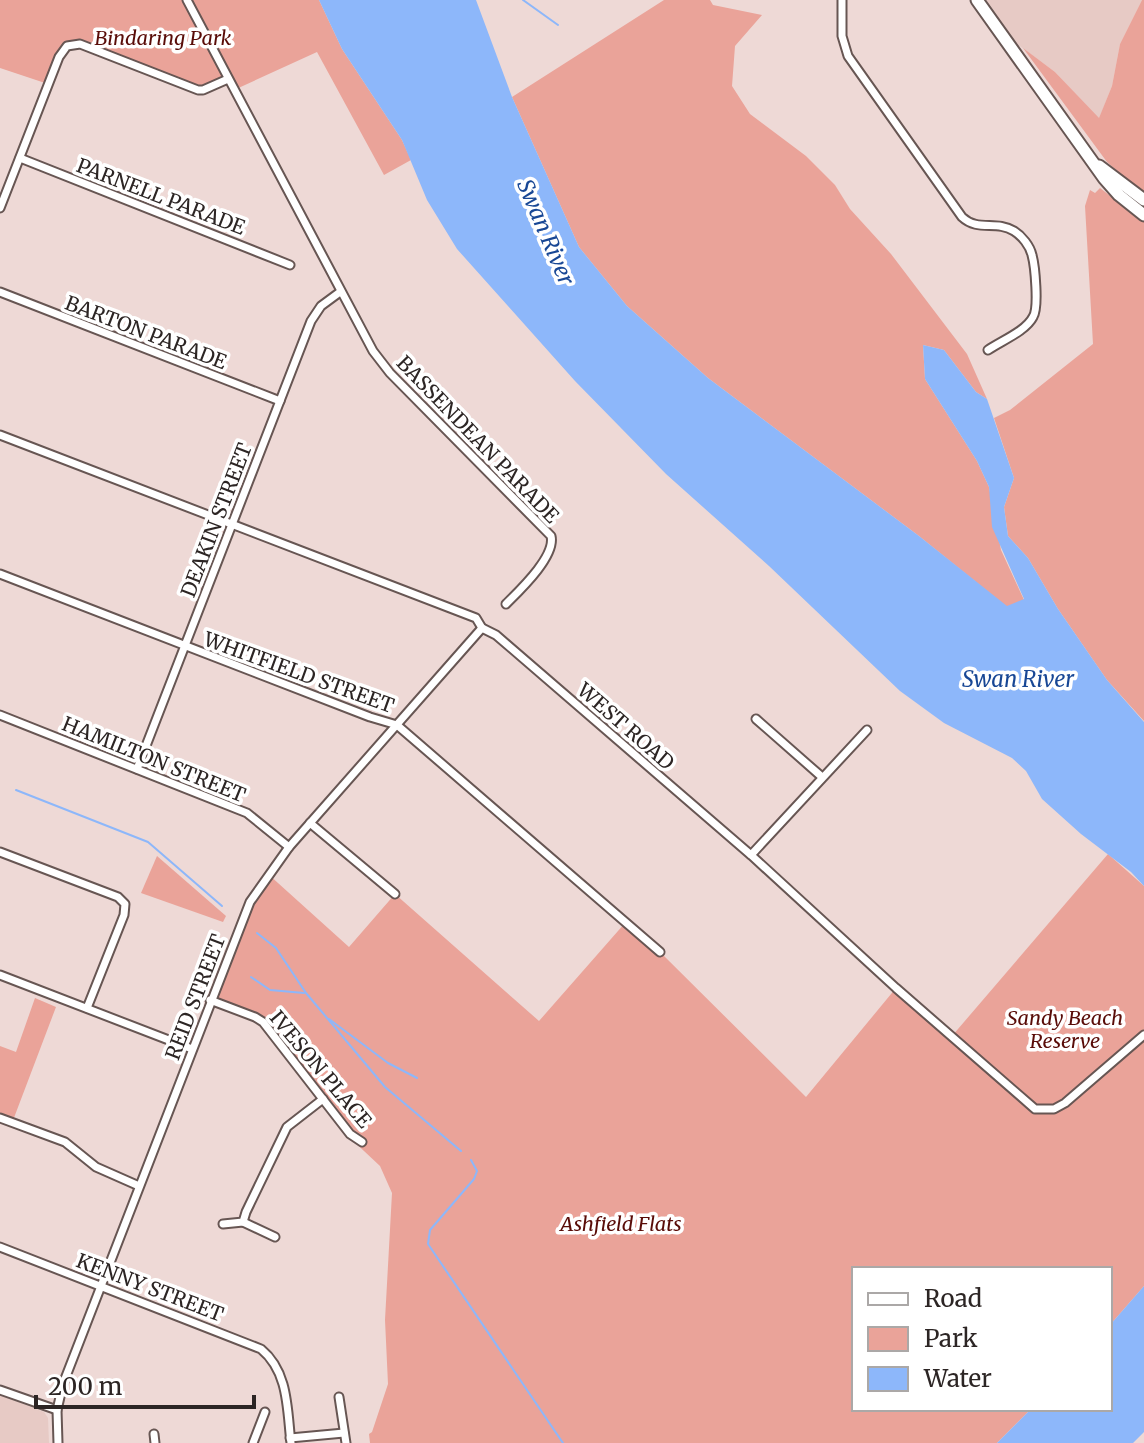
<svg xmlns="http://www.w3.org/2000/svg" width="1144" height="1443" font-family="Merriweather,serif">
  <rect width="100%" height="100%" fill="#eed9d6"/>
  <g fill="#e7cac5">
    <path d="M977 0H1142L1120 44 1112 86 1099 119 1055 72 998 30Z"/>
    <path d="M0 1395 44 1412 48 1418 49 1443H0Z"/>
  </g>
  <g fill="#eaa399">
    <path d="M0 0H319L342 49 402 140 411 160 384 175 317 52 234 90 227 79 203 90 80 44 67 46 48 84 0 68Z"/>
    <path d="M664 0H710L713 5 762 15 735 46 732 86 750 114 806 156 835 185 850 209 891 254 967 354 987 399 976 392 944 350 923 345 925 379 977 461 989 487 1001 550 1024 600 1007 607 919 536 708 378 627 306 579 247 512 97Z"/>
    <path d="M1142 0H1144V195L1107 162 1023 48 1055 72 1099 118 1112 86 1120 44Z"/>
    <path d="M1100 188 1144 222V721L1107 680 1058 609 1028 558 1008 536 1004 507 1014 478 994 418 1010 410 1093 344 1085 206 1090 190 1095 193Z"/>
    <path d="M1108 854 1144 886V1286L1110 1325V1269H854V1409H1031L997 1443H370L369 1434 372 1432 388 1384 385 1320 392 1193 380 1166 348 1136 266 1028 254 1018 210 1002 245 912 268 874 349 947 395 894 539 1021 625 923 660 952 806 1097 896 988 952 1036Z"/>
    <path d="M157 856 226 916 223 922 141 893Z"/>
    <path d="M35 998 56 1007 12 1123 0 1118V1046L16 1052Z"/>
  </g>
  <g fill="#8db7fa">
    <path d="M319 0H476L512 97 579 247 627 306 708 378 919 536 1007 606 1024 599 992 527 989 487 977 461 925 379 923 345 944 350 976 392 987 399 1014 478 1004 507 1008 536 1028 558 1058 609 1107 680 1144 722V886L1131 872 1081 834 1042 799 1026 771 1012 758 944 723 900 691 769 566 666 474 575 381 457 249 427 200 402 140 342 49Z"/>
    <path d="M1144 1286V1432L1133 1443H997L1031 1409H1110V1325Z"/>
  </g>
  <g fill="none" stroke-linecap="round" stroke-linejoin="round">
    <g stroke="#8db7fa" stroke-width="2">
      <path d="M523 0 558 25"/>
      <path d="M16 790 148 842 222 906"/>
      <path d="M257 933 276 948 306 993 385 1087 461 1151"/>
      <path d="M251 977 270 990 304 993"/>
      <path d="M329 1019 388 1063 417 1078"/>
      <path d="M471 1160 477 1171 474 1179 430 1230 428 1244 563 1443"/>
    </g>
    <defs>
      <g id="minor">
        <path d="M187 0 373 351 390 373 551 536C556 556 520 590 506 604"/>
        <path d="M842 0V36L848 56 962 217C978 232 996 220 1014 231 1022 236 1030 246 1032 255 1035 266 1039 308 1033 317 1026 331 1001 341 988 350"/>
        <path d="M20 158 290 265"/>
        <path d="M0 208 59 57 67 46 80 44 198 90H203L228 79"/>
        <path d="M0 292 280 401"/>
        <path d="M0 435 476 618 482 628 496 635 751 855 896 988 1035 1109H1054L1065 1103 1144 1035"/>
        <path d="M0 574 370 717 397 725 660 952"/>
        <path d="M0 715 247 813 289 847"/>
        <path d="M756 719 822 777"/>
        <path d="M137 769 311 321 321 306 340 292"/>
        <path d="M310 823 395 894"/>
        <path d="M0 852 118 897 125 904 124 915 87 1008"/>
        <path d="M751 855 867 730"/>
        <path d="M0 975 192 1049"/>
        <path d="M210 1000 255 1017 263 1022 350 1134 362 1142"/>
        <path d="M0 1118 65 1142 96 1167 139 1186"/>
        <path d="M243 1222 275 1237"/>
        <path d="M223 1224 243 1222 246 1212 287 1127 323 1099"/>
        <path d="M0 1247 261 1349C289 1372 287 1410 291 1443"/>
        <path d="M0 1390 57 1410"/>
        <path d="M339 1397 346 1443"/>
        <path d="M154 1434 155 1443"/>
        <path d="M290 1438 344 1433"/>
        <path d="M58 1443 57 1410 63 1384 250 902 289 847 482 628"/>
        <path d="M253 1443 265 1412"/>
      </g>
      <g id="highway">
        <path d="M977 0 1104 178 1119 195 1144 215"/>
        <path d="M1099 166 1144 200"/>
      </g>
    </defs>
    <use href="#minor" stroke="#675653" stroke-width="11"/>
    <use href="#highway" stroke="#675653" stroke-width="15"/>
    <use href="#minor" stroke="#fff" stroke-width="7"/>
    <use href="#highway" stroke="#fff" stroke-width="11"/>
  </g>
  <g text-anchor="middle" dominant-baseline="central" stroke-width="7" stroke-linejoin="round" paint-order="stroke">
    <g font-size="20" font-style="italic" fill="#590c08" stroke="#fff">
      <text x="163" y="37">Bindaring Park</text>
      <text x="1065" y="1017">Sandy Beach<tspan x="1065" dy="23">Reserve</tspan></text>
      <text x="621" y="1223">Ashfield Flats</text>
    </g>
    <g font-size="20" fill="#2c2524" stroke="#fff">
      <text transform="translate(161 196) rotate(21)">PARNELL PARADE</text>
      <text transform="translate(146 332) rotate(21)">BARTON PARADE</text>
      <text transform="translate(478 439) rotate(46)">BASSENDEAN PARADE</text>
      <text transform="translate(216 520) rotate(-69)">DEAKIN STREET</text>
      <text transform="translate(299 672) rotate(20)">WHITFIELD STREET</text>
      <text transform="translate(626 726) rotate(41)">WEST ROAD</text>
      <text transform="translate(154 759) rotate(22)">HAMILTON STREET</text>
      <text transform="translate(195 997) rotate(-69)">REID STREET</text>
      <text transform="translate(321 1069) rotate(50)">IVESON PLACE</text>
      <text transform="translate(150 1287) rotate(21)">KENNY STREET</text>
    </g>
    <g font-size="22" font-style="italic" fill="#184795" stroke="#fff">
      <text transform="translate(546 232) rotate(67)">Swan River</text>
      <text x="1018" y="679">Swan River</text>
    </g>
  </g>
  <rect x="852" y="1267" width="260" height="144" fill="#ffffff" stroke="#aba8a7" stroke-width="2"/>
  <rect x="868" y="1293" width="40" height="12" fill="#ffffff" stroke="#aba8a7" stroke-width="2"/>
  <text x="924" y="1307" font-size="24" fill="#2c2524">Road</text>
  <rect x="868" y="1327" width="40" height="24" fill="#eaa399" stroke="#aba8a7" stroke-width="2"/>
  <text x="924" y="1347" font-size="24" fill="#2c2524">Park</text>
  <rect x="868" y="1367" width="40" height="24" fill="#8db7fa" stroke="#aba8a7" stroke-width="2"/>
  <text x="924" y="1387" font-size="24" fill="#2c2524">Water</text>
  <path d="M36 1395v12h218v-12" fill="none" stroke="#2c2524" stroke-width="4"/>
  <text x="48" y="1395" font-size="24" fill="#2c2524" stroke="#ffffff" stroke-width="6" paint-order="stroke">200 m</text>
</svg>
